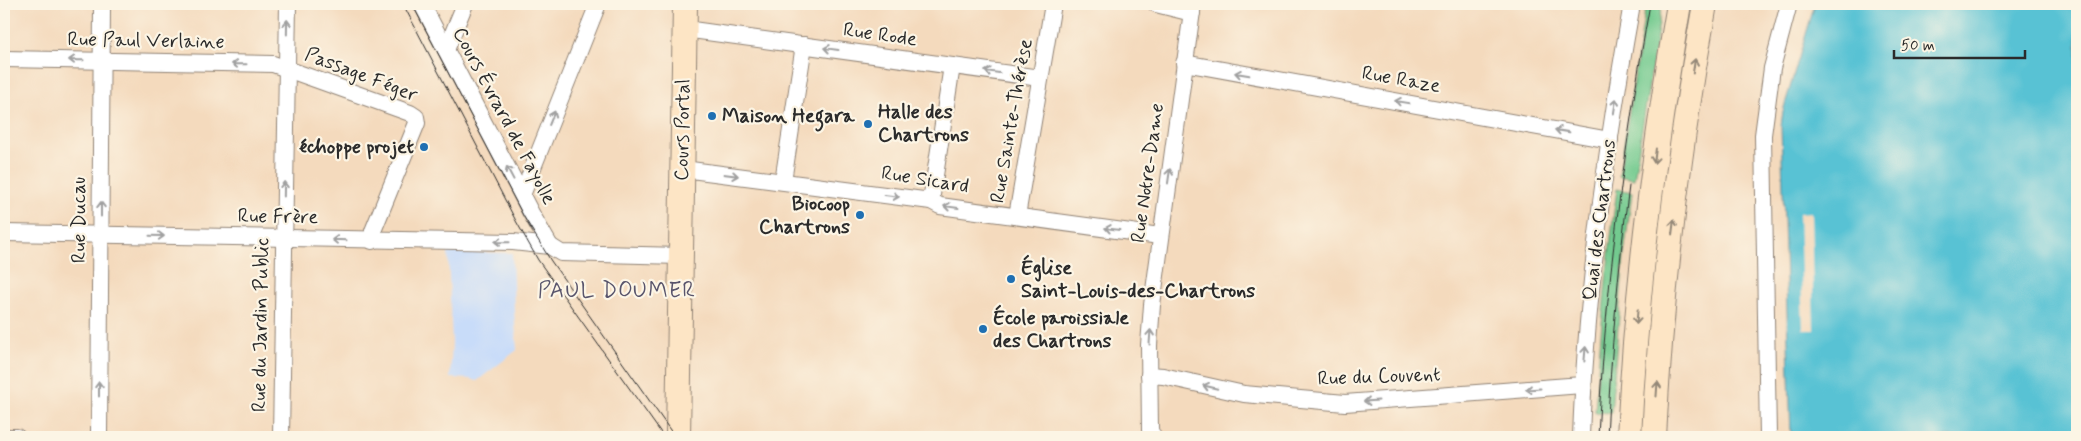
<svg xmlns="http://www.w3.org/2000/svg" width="2081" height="441" font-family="Mynerve,sans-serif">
  <rect width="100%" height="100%" fill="#fcf5e5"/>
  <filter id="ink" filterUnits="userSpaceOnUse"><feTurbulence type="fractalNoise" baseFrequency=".02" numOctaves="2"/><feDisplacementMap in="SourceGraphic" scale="10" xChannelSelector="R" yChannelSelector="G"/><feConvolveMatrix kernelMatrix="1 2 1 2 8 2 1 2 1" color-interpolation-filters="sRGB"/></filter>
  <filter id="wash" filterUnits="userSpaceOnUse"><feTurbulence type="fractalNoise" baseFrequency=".0096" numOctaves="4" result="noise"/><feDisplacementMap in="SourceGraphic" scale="20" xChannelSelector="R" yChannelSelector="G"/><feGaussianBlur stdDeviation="1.12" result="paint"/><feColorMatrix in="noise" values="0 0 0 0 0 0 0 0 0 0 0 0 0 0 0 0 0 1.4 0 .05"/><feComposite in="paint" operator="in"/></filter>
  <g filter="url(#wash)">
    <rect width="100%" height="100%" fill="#f4dabd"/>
    <path fill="#c8dcf9" d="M448 252 512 253 514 311 517 350 477 381 471 379 450 378 452 343Z"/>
    <g fill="#73ca8f" stroke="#4f7a5d">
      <path d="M1646 4H1662L1634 179 1619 176Z"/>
      <path d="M1688 4H1697L1668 181H1660Z"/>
      <path d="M1617 189 1632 192 1624 255 1611 413 1595 412C1600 337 1607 263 1617 189Z"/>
    </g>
    <path fill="#58c2d4" stroke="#427680" d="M1815 4H2077V437H1791L1781 126 1783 111Z"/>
    <path fill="#f4dabd" d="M1811 212 1814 330H1803L1799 213Z"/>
  </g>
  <g filter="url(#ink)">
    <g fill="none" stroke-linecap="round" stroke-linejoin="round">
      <defs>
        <g id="street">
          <path d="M422 4 531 213 550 246"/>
          <path d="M1156 4 1192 13"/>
          <path d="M685 29 1040 78"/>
          <path d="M446 50 465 4"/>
          <path d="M4 59 273 64 410 113 416 117 417 123 373 231 372 241"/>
          <path d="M1184 63 1610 140"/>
          <path d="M683 169 931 201 940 206 1160 236"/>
          <path d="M783 181 804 45"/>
          <path d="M522 195 598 4"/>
          <path d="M931 201 952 66"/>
          <path d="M1017 216 1053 4"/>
          <path d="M4 233 513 242 550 246 561 253 681 256"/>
          <path d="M1149 375 1163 376 1244 394 1345 403 1582 385"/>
          <path d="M4 437H17"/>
          <path d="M99 437 102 4"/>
          <path d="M281 437 288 4"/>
          <path d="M1153 437 1150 430 1149 345 1152 305 1193 4"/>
          <path d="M1581 437C1586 292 1606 147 1632 4"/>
          <path d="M1768 437 1763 135 1772 68 1789 4"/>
        </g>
        <g id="secondary">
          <path d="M678 437 685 4"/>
          <path d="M1629 437C1636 291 1654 148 1679 4"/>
          <path d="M1654 437C1661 292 1679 146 1705 4"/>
        </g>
      </defs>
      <use href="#street" stroke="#908274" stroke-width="18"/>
      <use href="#secondary" stroke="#908274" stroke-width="26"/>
      <use href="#street" stroke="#fff" stroke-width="16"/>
      <use href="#secondary" stroke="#fde5c5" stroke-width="24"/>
      <g stroke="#2b2b2b" stroke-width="1">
        <path d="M403 4 516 221 538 260 664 437"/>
        <path d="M412 4 524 217 551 261 675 437"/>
        <path d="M1598 437C1605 292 1624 147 1650 4"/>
        <path d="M1607 437C1611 353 1618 269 1629 186"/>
      </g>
    </g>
    <defs><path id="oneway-shaft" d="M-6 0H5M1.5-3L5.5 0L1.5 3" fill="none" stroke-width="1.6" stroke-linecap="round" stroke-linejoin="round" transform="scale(1.25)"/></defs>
    <g stroke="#a0a0a0">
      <use href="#oneway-shaft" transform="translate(287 27) rotate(-89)"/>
      <use href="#oneway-shaft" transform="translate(831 49) rotate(-172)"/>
      <use href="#oneway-shaft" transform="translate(76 60) rotate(-179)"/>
      <use href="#oneway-shaft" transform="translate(239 64) rotate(-179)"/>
      <use href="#oneway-shaft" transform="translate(992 72) rotate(-172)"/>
      <use href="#oneway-shaft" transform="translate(1242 74) rotate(-170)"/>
      <use href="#oneway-shaft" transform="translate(1402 102) rotate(-170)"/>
      <use href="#oneway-shaft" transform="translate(1615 106) rotate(-81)"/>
      <use href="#oneway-shaft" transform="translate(552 118) rotate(-68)"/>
      <use href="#oneway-shaft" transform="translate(1562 131) rotate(-170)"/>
      <use href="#oneway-shaft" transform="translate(510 173) rotate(-118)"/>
      <use href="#oneway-shaft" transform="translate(731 175) rotate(7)"/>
      <use href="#oneway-shaft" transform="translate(1169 176) rotate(-82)"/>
      <use href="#oneway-shaft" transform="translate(284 189) rotate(-89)"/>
      <use href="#oneway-shaft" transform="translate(892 196) rotate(7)"/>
      <use href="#oneway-shaft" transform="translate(951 207) rotate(-172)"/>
      <use href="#oneway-shaft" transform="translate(101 209) rotate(-90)"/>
      <use href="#oneway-shaft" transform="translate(1112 229) rotate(-172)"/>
      <use href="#oneway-shaft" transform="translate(157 236) rotate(1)"/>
      <use href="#oneway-shaft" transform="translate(339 240) rotate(-178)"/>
      <use href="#oneway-shaft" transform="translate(502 242) rotate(-179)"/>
      <use href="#oneway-shaft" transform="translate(1150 337) rotate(-86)"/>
      <use href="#oneway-shaft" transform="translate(1585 354) rotate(-85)"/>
      <use href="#oneway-shaft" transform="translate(1210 387) rotate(-167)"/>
      <use href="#oneway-shaft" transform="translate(99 389) rotate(-90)"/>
      <use href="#oneway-shaft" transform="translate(1533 389) rotate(176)"/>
      <use href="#oneway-shaft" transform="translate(1371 401) rotate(176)"/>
    </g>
    <g stroke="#948878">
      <use href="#oneway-shaft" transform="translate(1694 66) rotate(-81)"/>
      <use href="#oneway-shaft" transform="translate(1655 156) rotate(97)"/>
      <use href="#oneway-shaft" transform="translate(1673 227) rotate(-83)"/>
      <use href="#oneway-shaft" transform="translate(1637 317) rotate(95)"/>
      <use href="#oneway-shaft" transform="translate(1657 389) rotate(-86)"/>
    </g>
  </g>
  <g fill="#1f6fb2" stroke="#fcf5e5" stroke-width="2">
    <circle cx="712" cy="116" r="5"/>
    <circle cx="868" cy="124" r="5"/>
    <circle cx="424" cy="147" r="5"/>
    <circle cx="860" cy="215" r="5"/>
    <circle cx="1011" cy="279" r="5"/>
    <circle cx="983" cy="329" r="5"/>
  </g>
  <g text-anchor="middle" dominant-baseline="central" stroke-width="4.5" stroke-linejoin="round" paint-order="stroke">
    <g font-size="20" fill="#2b2b2b" stroke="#fcf5e5">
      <text transform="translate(880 35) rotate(8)">Rue Rode</text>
      <text transform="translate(146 41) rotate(1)">Rue Paul Verlaine</text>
      <text transform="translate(361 75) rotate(21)">Passage Féger</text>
      <text transform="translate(1401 80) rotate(10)">Rue Raze</text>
      <text transform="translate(504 116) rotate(62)">Cours Évrard de Fayolle</text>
      <text transform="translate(1012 121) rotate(-80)">Rue Sainte-Thérèse</text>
      <text transform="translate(683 130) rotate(-89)">Cours Portal</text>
      <text transform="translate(1148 173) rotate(-82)">Rue Notre-Dame</text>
      <text transform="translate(925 180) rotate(9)">Rue Sicard</text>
      <text transform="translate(278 217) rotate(1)">Rue Frère</text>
      <text transform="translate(79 220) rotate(-90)">Rue Ducau</text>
      <text transform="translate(1600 220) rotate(-83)">Quai des Chartrons</text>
      <text transform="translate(261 325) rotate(-89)">Rue du Jardin Public</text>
      <text transform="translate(1379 377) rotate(-2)">Rue du Couvent</text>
    </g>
    <g font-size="20" font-weight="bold" fill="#2b2b2b" stroke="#fcf5e5" text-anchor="start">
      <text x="878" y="112">Halle des<tspan x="878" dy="23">Chartrons</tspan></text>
      <text x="722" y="116">Maison Hegara</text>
      <text x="414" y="147" text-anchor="end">échoppe projet</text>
      <text x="850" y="204" text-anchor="end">Biocoop<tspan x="850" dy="23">Chartrons</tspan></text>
      <text x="1021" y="268">Église<tspan x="1021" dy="23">Saint-Louis-des-Chartrons</tspan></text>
      <text x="993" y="318">École paroissiale<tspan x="993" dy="23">des Chartrons</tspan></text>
    </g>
    <g font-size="22" letter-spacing="1" fill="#59556c" stroke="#fcf5e5">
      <text x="617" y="291">PAUL DOUMER</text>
    </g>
  </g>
  <rect width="2081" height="441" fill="none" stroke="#fcf5e5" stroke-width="20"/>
  <path d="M1894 50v8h131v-8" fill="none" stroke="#2b2b2b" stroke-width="2.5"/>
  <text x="1901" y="50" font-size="15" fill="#2b2b2b" stroke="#fcf5e5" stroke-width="4" paint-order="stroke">50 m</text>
</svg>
